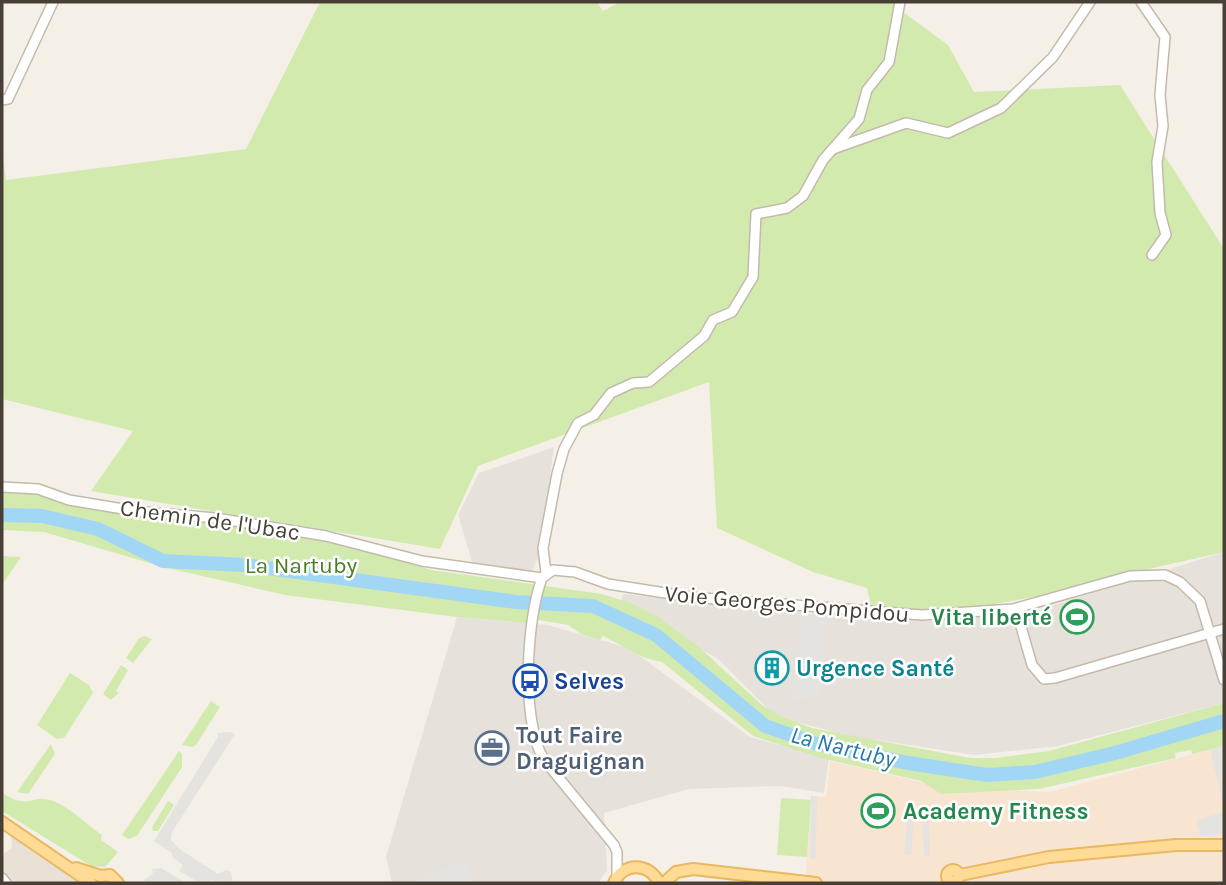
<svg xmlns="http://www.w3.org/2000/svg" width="1226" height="885" font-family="Karla,sans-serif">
  <rect width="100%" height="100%" fill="#f4f0e7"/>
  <path fill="#e9e1d5" d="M11 836 33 849 84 883H2V855L12 848Z"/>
  <path fill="#f7e5d2" d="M1224 746V883H805L812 796 826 797 830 761 942 787 1049 792Z"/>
  <g fill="#e7e1dc">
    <path d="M554 447 540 554 532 571 473 565 458 515 479 473Z"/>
    <path d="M1224 552V703L1058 746 974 755 851 736 776 717 718 659 620 603 623 594 794 613 927 621 1032 612Z"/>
    <path d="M457 617 547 625 629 648 750 737 829 758 824 793 780 786 689 789 604 813 607 870 598 883H392L386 857Z"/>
  </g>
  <g fill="#d3eaae">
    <path d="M320 2H597L603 11 620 2H896L895 6 948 45 974 92 1120 85 1224 249V552L1095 581 1051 594 966 609 929 611 871 606 867 588 813 572 717 528 709 382 478 466 440 549 91 491 133 431 2 399V151L6 180 246 149Z"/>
    <path d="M2 491 35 492 326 536 431 570 602 594 631 603 658 617 698 646 762 705 783 717 812 728 970 758H996L1049 751 1224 703V746L1192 754 1191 750 1175 753 1176 758 1039 789 941 794 921 781 821 758 753 736 662 662 645 658 603 636 600 640 581 634 568 625 539 620 526 623 457 617 285 595 163 567 44 532 2 530Z"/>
    <path d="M2 556 21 557 2 585Z"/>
    <path d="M144 636 152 639 133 663 126 658 139 638Z"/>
    <path d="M121 665 128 670 116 691 119 693 111 700 103 694Z"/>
    <path d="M70 673 89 685 93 693 64 738 57 739 37 725Z"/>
    <path d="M211 701 220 707 196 745 192 747 182 745Z"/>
    <path d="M51 744 55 754 28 794 17 792Z"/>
    <path d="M179 751 182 754V767L137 836 128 839 122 835Z"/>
    <path d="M2 793C30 810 30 795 50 800 68 805 87 825 102 835L101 840 118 852 105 867 91 866 2 811Z"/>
    <path d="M781 798 811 800 807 857 777 855Z"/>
    <path d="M168 801 174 805 158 831H153L152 827Z"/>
  </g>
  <g fill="#e5e3df">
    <path d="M658 596 730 605V609L657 599Z"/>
    <path d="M787 610 806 612V616L835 614 834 618 827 619 820 696 791 701 803 616 787 614Z"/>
    <path d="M231 732 235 734 172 832 171 840 181 850 218 874 226 870 231 872 233 883H218L214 880 200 883 179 871 183 865 172 857V853L154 841 218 737 217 733Z"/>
    <path d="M1224 746V807L1210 750Z"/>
    <path d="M811 796H817L816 858 810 859Z"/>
    <path d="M909 804 915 805 911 855 904 854Z"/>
    <path d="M922 808H928L930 855 924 856Z"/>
    <path d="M1224 812V833L1201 837 1196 820Z"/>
    <path d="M467 861 474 883H404Z"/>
    <path d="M161 868 186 883H146L144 879 153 874 152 869Z"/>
  </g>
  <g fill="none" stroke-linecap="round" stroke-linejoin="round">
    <path stroke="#a1d6f4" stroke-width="14" d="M2 515 42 516 98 529 163 561 245 565 516 602 593 606 656 635 765 726 817 744 908 763 987 775 1035 772 1115 753 1224 721"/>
    <defs>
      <g id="minor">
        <path d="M1141 2 1165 37 1160 95 1163 126 1157 162 1160 213 1166 235 1152 255"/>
        <path d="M2 100 8 99 53 2"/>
        <path d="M833 149 906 123 948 133 1001 108 1053 57 1090 2"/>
        <path d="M2 487 38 489 69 500 135 511 216 518 326 536 422 561 542 578"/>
        <path d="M546 573 543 548 557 474 564 449 578 423 594 415 611 393 633 383 649 382 704 336 713 320 732 312 753 277 756 214 787 208 803 196 823 160 859 119 867 90 889 62 900 2"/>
        <path d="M1016 609 1032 665 1044 679 1055 678 1224 629"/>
        <path d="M617 877V852L614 845 544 760C521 721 526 621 542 578L553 570 575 572 608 584 691 597 922 615 1013 609 1130 576 1165 575 1180 582 1200 601 1224 680"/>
        <path d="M2 878 6 883"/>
      </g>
      <g id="major">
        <path d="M2 822 91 883"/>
        <path d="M76 868 101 876 110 875 118 883"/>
        <circle cx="953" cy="876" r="6"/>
        <path d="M960 875 1049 857 1176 845H1224"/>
        <path d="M614 883C623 862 649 862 659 883"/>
        <path d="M664 883 676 872 693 869 816 883"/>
      </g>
    </defs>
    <use href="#minor" stroke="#c3baac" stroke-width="12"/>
    <use href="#major" stroke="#e9b961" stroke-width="14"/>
    <use href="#minor" stroke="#fff" stroke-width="9"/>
    <use href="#major" stroke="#ffdb96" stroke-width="10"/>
  </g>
  <defs>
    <symbol id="stadium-ring" viewBox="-11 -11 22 22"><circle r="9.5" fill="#fff" stroke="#2e9e5b" stroke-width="1.5"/><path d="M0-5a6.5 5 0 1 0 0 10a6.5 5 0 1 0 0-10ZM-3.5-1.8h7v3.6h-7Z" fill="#2e9e5b"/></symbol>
    <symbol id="building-ring" viewBox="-11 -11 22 22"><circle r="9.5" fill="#fff" stroke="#0f9aa8" stroke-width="1.5"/><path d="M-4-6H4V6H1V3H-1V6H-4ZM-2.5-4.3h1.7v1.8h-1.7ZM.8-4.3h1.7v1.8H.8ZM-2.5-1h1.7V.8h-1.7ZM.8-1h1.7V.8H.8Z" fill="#0f9aa8"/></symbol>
    <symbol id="bus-ring" viewBox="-11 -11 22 22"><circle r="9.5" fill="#fff" stroke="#1a4fb4" stroke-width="1.5"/><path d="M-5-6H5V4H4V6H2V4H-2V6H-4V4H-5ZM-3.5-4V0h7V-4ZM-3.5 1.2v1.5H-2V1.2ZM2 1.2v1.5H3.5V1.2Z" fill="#1a4fb4"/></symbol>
    <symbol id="office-ring" viewBox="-11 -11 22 22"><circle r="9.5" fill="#fff" stroke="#5c6f8a" stroke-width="1.5"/><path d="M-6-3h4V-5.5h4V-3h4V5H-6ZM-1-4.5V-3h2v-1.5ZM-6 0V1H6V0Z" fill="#5c6f8a"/></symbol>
  </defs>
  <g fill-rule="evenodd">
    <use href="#stadium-ring" x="1058" y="598" width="38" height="38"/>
    <use href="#building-ring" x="753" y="649" width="38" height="38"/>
    <use href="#bus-ring" x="511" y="662" width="38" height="38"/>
    <use href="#office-ring" x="473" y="729" width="38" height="38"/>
    <use href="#stadium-ring" x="859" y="792" width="38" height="38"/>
  </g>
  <g text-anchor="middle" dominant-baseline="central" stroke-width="5" stroke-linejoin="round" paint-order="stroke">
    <g font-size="23" fill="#484036" stroke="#fff">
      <text transform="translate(210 520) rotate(8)">Chemin de l'Ubac</text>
      <text transform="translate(787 604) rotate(5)">Voie Georges Pompidou</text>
    </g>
    <g font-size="23" fill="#4c7d26" stroke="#fff">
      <text x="301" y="565">La Nartuby</text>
    </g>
    <g font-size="23" font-weight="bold" fill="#27864d" stroke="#fff" text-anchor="end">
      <text x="1052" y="617">Vita liberté</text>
      <text x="903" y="811" text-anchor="start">Academy Fitness</text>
    </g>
    <g font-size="23" font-weight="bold" fill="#0d838f" stroke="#fff" text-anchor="start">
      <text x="796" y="668">Urgence Santé</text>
    </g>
    <g font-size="23" font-weight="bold" fill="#164399" stroke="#fff" text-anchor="start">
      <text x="554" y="681">Selves</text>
    </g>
    <g font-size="23" font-weight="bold" fill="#4e5e75" stroke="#fff" text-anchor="start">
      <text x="516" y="735">Tout Faire<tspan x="516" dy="26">Draguignan</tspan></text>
    </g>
    <g font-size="24" font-style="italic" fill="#2778a9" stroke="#fff">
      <text transform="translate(843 747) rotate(14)">La Nartuby</text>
    </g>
  </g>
  <rect width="1226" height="885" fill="none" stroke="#484036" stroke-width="7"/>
</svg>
